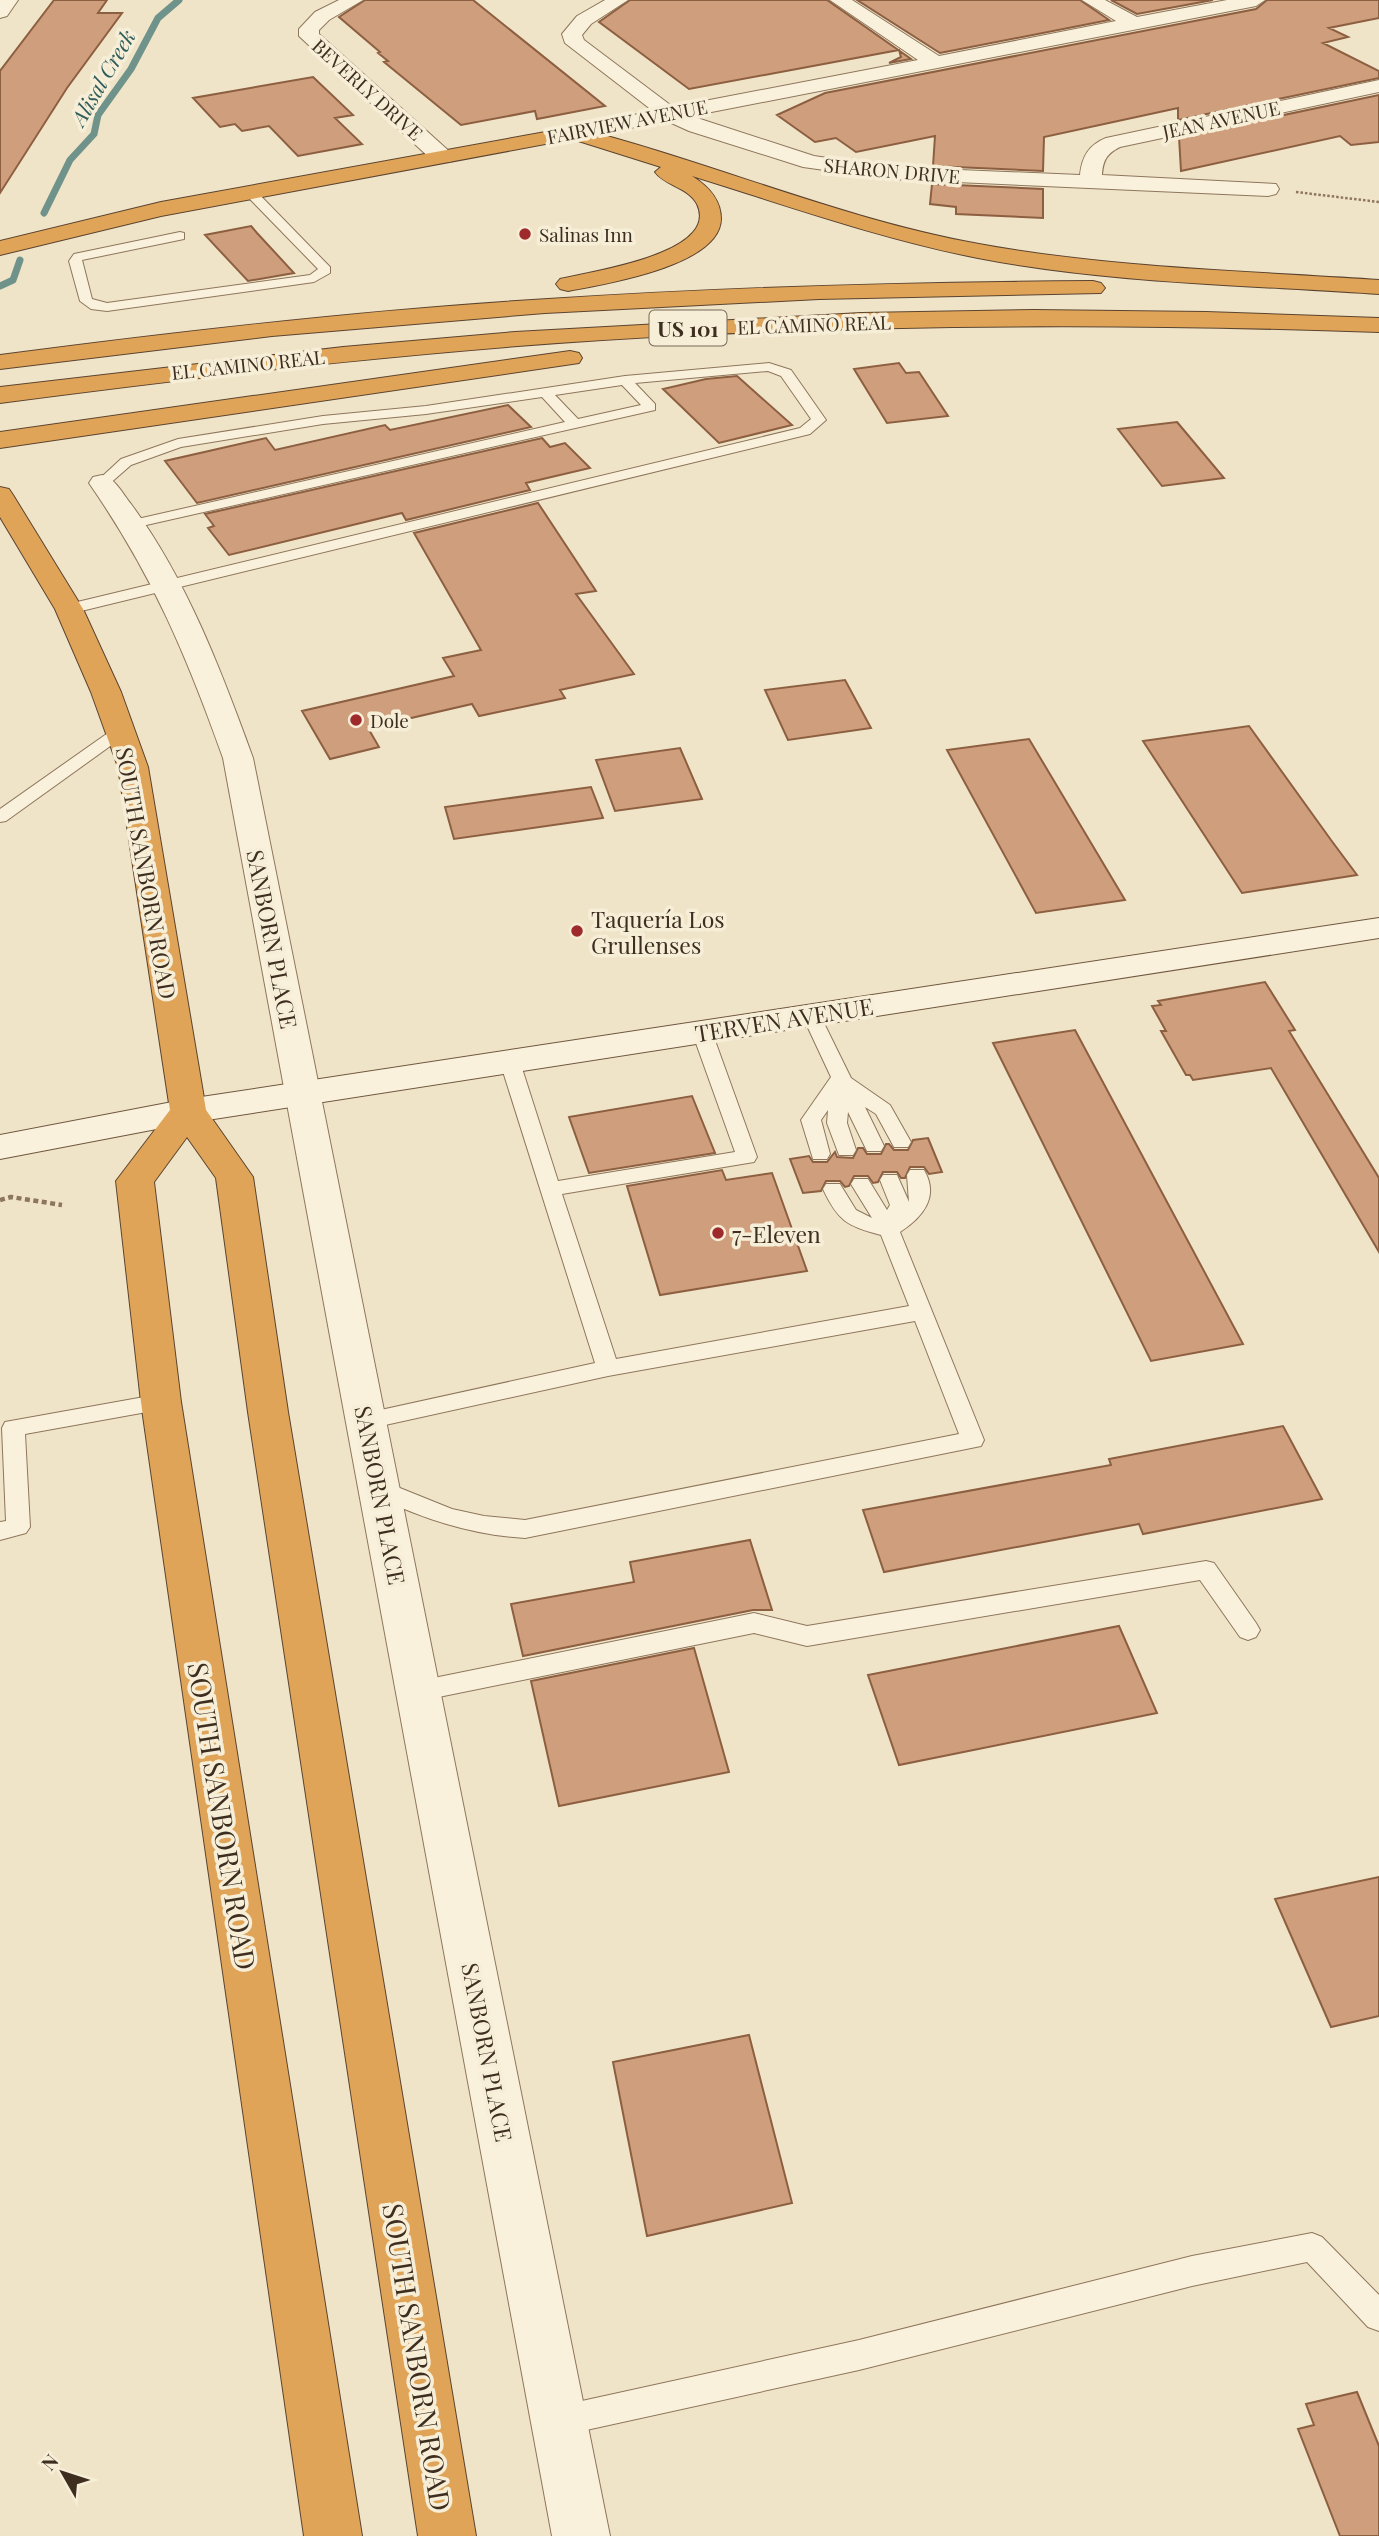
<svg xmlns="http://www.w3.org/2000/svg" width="1379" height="2536" font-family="'Playfair Display',serif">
<rect width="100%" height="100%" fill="#f0e4c8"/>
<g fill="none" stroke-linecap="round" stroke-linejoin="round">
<path stroke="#6f938a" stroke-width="7" d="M44,213L70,160L94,134L98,115L131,69L158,18L179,0
M0,286L13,280L20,260"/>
</g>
<path fill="#cf9f7d" stroke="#8d5f41" stroke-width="2" d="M54,0H107L98,13H122L67,88L0,193V71Z
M365,0H473L605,106L537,119L535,111L461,125L384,62L388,61L378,53L380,52L339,17Z
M630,0H827L911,59L889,63L901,57L899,50L689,89L599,22Z
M857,0H1080L1109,20L940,53Z
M1111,0H1213L1137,14Z
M1267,0H1379V18L1329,28L1348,37L1323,43L1379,71V78L1178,120V108L1044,137L1043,171L933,166L935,136L856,152L836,138L815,142L777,115L825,93L1256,9Z
M313,77L353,115L335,118L362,144L298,156L269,126L242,131L235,124L220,127L193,98Z
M1379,95V142L1351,145L1340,136L1181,171L1179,137Z
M932,184L1043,189V218L956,214V207L930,204Z
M251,226L257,233L294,273L248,281L205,235Z
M899,363L906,373L919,372L948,416L887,423L854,369Z
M737,376L792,425L719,443L663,389L706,379Z
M508,405L531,427L197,503L165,461L266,438L275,450L385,425L390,430Z
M1177,422L1224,478L1162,486L1118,429Z
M542,438L550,447L565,443L590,468L526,483L530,490L406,520L402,513L229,555L208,528L214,526L205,514Z
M538,503L596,591L576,594L634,674L560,690L565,698L479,716L472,704L368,728L379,747L330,759L302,711L454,676L443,658L481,650L414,533Z
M845,680L871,728L788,740L765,690Z
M1249,726L1331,840L1357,875L1242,893L1143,741Z
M1029,739L1125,900L1036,913L947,750Z
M680,748L702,799L615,811L596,760Z
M591,787L603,818L454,839L445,807Z
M1265,982L1295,1030L1289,1031L1379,1178V1252L1271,1068L1193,1080L1190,1075H1186L1161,1031H1166L1152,1006L1161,1005L1158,1001Z
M1075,1030L1243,1344L1151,1361L993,1043Z
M692,1096L715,1153L589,1173L569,1117Z
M928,1138L942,1172L929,1174L924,1167H910L905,1178H901L897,1172H883L878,1182L873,1183L868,1176H854L849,1186L845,1187L840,1181H826L821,1191L803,1193L790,1159L809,1156L813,1162H827L835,1152L837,1157L853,1158L858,1148H863L867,1154H881L886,1144H889L894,1150H908L913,1140Z
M722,1170L726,1180L772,1173L807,1271L660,1295L627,1186Z
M1283,1426L1322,1499L1143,1534L1139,1524L884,1572L863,1510L1111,1465L1109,1459Z
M750,1540L772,1610H753L523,1656L511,1604L634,1582L630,1562Z
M1119,1626L1157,1713L899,1765L868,1675Z
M694,1648L729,1772L559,1806L531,1681Z
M1379,1877V2016L1331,2027L1275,1899Z
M749,2035L792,2203L647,2236L613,2062Z
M1357,2392L1379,2446V2536H1340L1298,2429L1314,2425L1306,2404Z"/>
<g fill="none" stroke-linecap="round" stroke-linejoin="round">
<defs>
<path id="lane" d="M250,188L254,189L330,267V273L314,282L107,311L91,309L80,301L69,261L74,254L180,232L184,233V239L82,260L92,299L107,303L310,275L318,269L246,195V189Z
M769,363L791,370L826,420L810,434L69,614L61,609L69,604L800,428L811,419L781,376L768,371L635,383L655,404V410L133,528L128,527L126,524L133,520L565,422L542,397L426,414L323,424L181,447L131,465L107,486L102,487L95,483L121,459L178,439L323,416L426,406L625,376ZM622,385L641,405L578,419L555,395Z
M121,726L129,731L127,734L6,821L0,822V809L115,728Z
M811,1009L820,1015L851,1078L890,1105L911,1142L908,1147H894L876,1114L865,1107L884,1146L881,1151H867L848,1112L847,1123L856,1150L853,1155H839L827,1123L828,1110L821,1120L830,1154L827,1159H813L801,1120L831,1077L802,1015Z
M702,1026L709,1028L712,1032L757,1157L754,1162L562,1194L616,1359L909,1306L881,1235C847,1226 838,1221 823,1189L826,1184H840L856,1210L872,1218L851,1184L854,1179H868L887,1210L890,1205L880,1180L883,1175H897L909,1202L907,1175L910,1170H924C940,1197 922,1218 900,1232L984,1440L981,1446L525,1538C470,1535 422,1518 372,1495L369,1489L372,1483L380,1480L452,1509L484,1516L525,1520L959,1434L915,1321L608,1376L367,1429L359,1427L356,1421L359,1415L367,1413L595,1363L500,1062L503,1058H517L520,1062L558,1181L735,1152L692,1032L695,1028Z
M161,1394L169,1396L172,1402L169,1408L25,1434L30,1527L26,1533L0,1540V1522L6,1521L2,1428L5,1422Z
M1206,1561L1214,1563L1256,1623L1260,1630L1256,1637L1248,1640L1240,1637L1200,1580L807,1646L754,1633L419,1701L410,1698L407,1691L410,1684L419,1681L754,1613L807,1626Z
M1312,2233L1322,2237L1379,2295V2331L1368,2327L1307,2262L1192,2286L859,2370L559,2436L548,2432L544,2421L548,2410L559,2406L859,2340L1192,2256Z"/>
<path id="street" d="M0,0H18L7,16L0,18Z
M339,0H363L329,20L319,30V34L450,152L453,157L450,162H434L299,36V29L315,12Z
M605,0H628L591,24L582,35L584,40L673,107L918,60L830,0H852L939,56L1116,21L1082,0H1105L1137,17L1227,0H1265L1256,6L691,116L814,156L889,167L1080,175C1082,156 1089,145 1106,138L1379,80V92L1120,147C1106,154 1103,161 1102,175L1276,184L1279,189L1276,194L1268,196L889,179L803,167L689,131L667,121L573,139L566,137L562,133L566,129L653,111L565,43L562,34L577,16Z
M102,475C116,479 122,493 131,504C187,580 221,670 253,758L610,2536H552L223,758C186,654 152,574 89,483L93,477Z"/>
<path id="secondary" d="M1379,918V938L188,1123L0,1159V1135L188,1099Z"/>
<path id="highway" d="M573,127C709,161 840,219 979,244C1110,268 1246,271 1379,280V294C1248,285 1106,283 978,258C881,239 786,205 692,176C708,186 721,199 721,219C720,266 604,284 568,291L560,289L556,284L560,279C588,272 721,254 697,204C688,187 665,186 655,172L661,167L572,139L161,216L0,255V241L161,202Z
M1093,281L1101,283L1105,288L1101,293L819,299L545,313L272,336L0,369V355C182,331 365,310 548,299C730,287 911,282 1093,281Z
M1034,310L1206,312L1379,318V332C1149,324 921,324 691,335C460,346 230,373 0,403V387L343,347L515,332L861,313Z
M570,351L579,353L582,358L579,363L0,448V432Z
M0,487L9,489L13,495L83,609L121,692L148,767L206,1110L253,1177L288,1412L476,2536H418L248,1412L216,1178L187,1137L154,1182L181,1402L362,2536H304L141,1402L116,1181L170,1110L118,767L91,692L55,609L0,517Z"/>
</defs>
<use href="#lane" stroke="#8d765c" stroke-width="2"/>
<use href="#street" stroke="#8d765c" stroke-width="2"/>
<use href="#secondary" stroke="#6f573f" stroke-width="2"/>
<use href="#highway" stroke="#5b4430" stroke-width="2"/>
<path stroke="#8d765c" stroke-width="2.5" stroke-dasharray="2.5 2" stroke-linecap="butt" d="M1296,192L1379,202"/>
<path stroke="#8d765c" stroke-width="4.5" stroke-dasharray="5 3.5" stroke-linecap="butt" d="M0,1200L11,1197L62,1205"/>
<use href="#lane" fill="#faf1dc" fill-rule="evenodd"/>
<use href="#street" fill="#faf1dc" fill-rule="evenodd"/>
<use href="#secondary" fill="#faf1dc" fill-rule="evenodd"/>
<use href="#highway" fill="#e0a458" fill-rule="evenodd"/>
</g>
<g fill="#9e2a2b" stroke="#f7eed8" stroke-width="2.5">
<circle cx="525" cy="234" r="7"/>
<circle cx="356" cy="720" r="7"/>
<circle cx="577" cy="931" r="7"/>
<circle cx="718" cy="1233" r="7"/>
</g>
<g text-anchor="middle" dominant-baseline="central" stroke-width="7" stroke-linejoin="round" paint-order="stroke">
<g font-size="19" fill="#3d2e20" stroke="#f7eed8">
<text transform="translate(368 89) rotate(42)">BEVERLY DRIVE</text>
<text transform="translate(1221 119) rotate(-12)">JEAN AVENUE</text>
<text transform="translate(627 121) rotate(-11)">FAIRVIEW AVENUE</text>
<text transform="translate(892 170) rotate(5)">SHARON DRIVE</text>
<text transform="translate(814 324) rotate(-2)">EL CAMINO REAL</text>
<text transform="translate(248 364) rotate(-6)">EL CAMINO REAL</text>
</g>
<g font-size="19" fill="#3d2e20" stroke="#f7eed8" text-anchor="start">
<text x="539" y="234">Salinas Inn</text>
<text x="370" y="720">Dole</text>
</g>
<g font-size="21" font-style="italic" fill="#2f5d5a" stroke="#f7eed8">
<text transform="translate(102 77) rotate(-60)">Alisal Creek</text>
</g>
<rect fill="#f7eed8" stroke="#756857" stroke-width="2" x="649.5" y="310.5" width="77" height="35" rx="5"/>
<g font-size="21" font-weight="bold" fill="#3d2e20">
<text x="688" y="328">US 101</text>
</g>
<g font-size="23" fill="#3d2e20" stroke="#f7eed8">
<text transform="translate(147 873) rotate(80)">SOUTH SANBORN ROAD</text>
<text transform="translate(273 939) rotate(79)">SANBORN PLACE</text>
<text transform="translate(784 1019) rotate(-9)">TERVEN AVENUE</text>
<text transform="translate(381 1495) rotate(79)">SANBORN PLACE</text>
<text transform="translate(488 2052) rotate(79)">SANBORN PLACE</text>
</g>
<g font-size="23" fill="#3d2e20" stroke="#f7eed8" text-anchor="start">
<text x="591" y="918">Taquería Los<tspan x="591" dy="26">Grullenses</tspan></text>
<text x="732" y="1233">7-Eleven</text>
</g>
<g font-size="28" fill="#3d2e20" stroke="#f7eed8">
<text transform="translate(223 1816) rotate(81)">SOUTH SANBORN ROAD</text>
<text transform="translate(418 2357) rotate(81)">SOUTH SANBORN ROAD</text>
</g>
</g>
<g transform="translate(63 2473) rotate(309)" stroke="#f7eed8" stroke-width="5" paint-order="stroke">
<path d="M0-5L12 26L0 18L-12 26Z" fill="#3d2e20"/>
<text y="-10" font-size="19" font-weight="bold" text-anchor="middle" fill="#3d2e20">N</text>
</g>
</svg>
